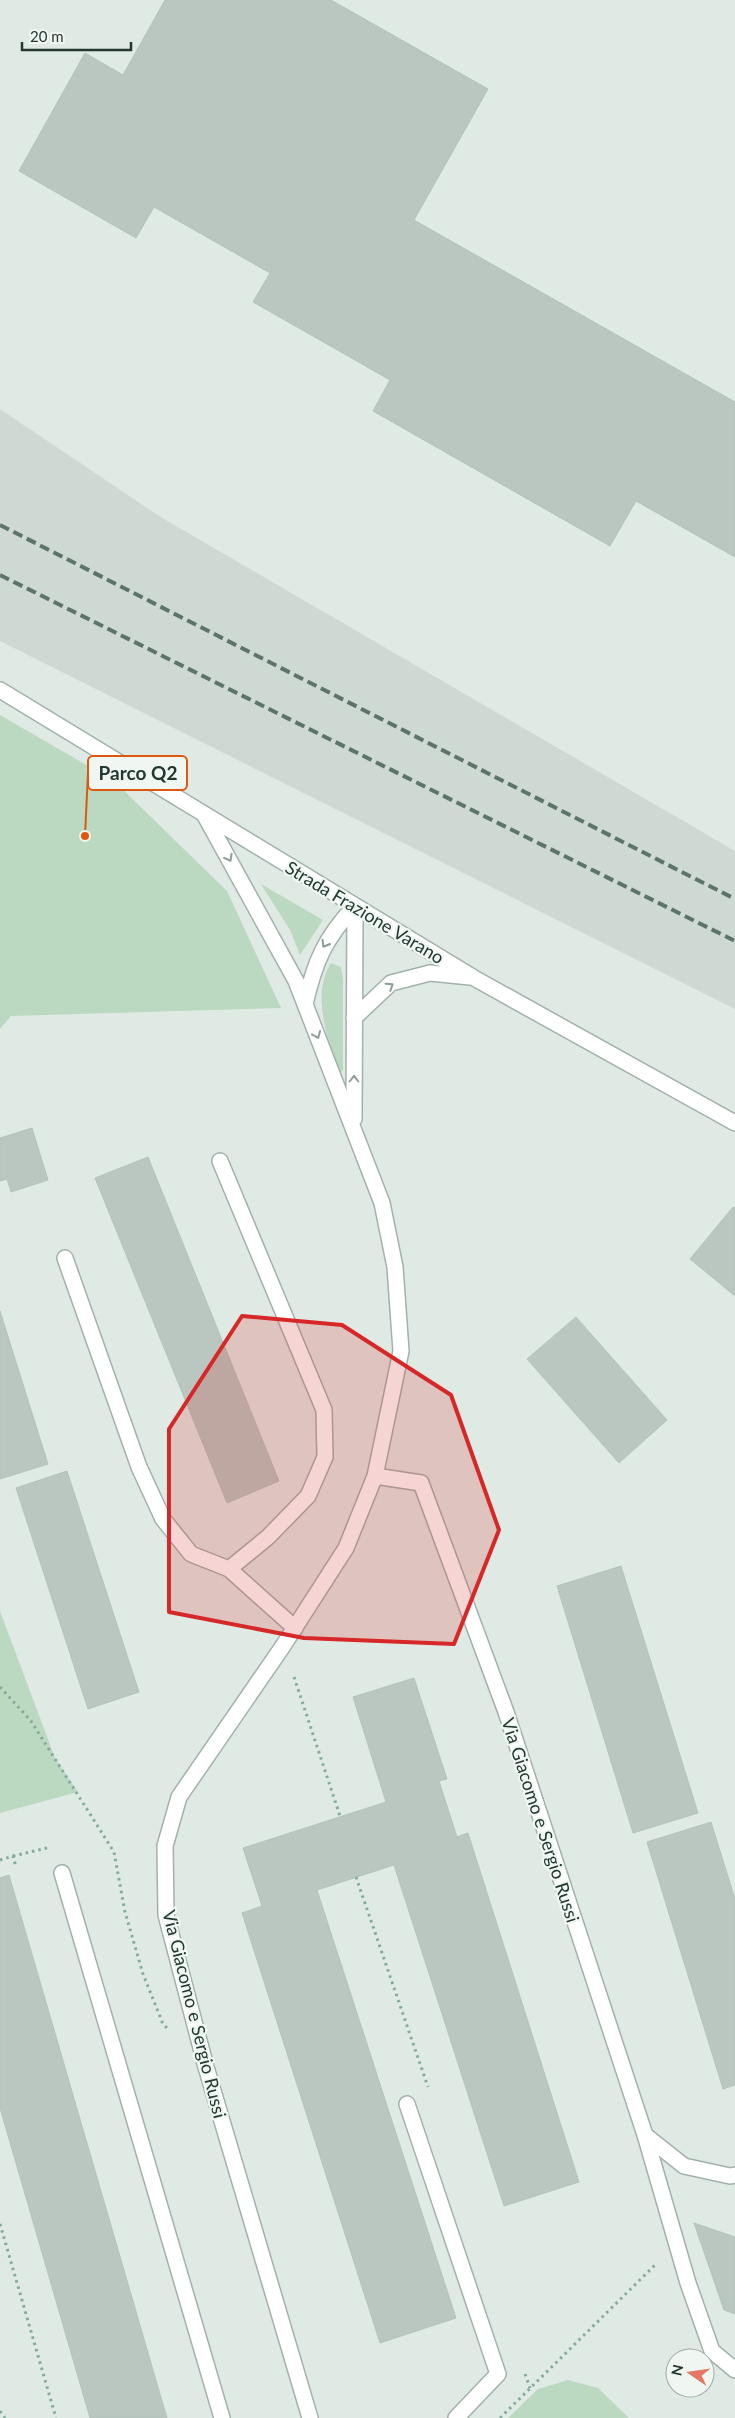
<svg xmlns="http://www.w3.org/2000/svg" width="735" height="2418" font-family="Lato,sans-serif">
<rect width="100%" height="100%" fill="#e0eae5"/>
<path fill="#cfd9d4" d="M0,409L159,516L735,851V1009L0,641Z"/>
<path fill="#bbd9c0" d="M0,715L114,781L227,891L281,1008L11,1016L0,1029Z
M261,884L323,920L300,955L290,930Z
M331,963L341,967L343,979V1070L339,1074L335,1068C328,1036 311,993 331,963Z
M0,1611L55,1758L78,1792L0,1813Z
M568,2380L598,2388L629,2418H508L538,2389Z"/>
<path fill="#b9c7c0" stroke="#b3c3bb" d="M165,0H331L488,89L414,220L735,402V557L636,501L610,546L373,411L390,380L253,302L270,273L154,207L136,238L19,171L85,53L123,75Z
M32,1128L48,1180L11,1192L7,1179L0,1181V1138Z
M148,1157L279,1481L227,1503L95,1178Z
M733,1207L735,1208V1296L690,1259Z
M0,1311L48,1464L0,1479Z
M576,1317L667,1420L619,1463L527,1359Z
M67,1471L139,1692L88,1709L16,1488Z
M621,1566L698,1813L633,1833L557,1586Z
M414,1678L447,1779L439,1781L457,1837L468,1833L579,2182L504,2206L394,1865L317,1890L456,2318L380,2343L242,1913L262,1906L243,1848L386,1802L353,1697Z
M711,1822L735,1899V2085L723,2089L647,1842Z
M9,1875L167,2418H90L0,2108V1878Z
M694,2223L735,2237V2314L724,2310Z"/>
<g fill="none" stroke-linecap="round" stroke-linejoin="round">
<defs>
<path id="lane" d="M220,1161L324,1410L325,1457L308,1496L268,1537L229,1569
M65,1258L139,1467L163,1519L191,1554L229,1569L295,1628
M62,1873L222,2418
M407,2104L498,2374L456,2418
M645,2135L688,2283L712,2351L735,2370"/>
<path id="street" d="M0,690L474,978L735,1123
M205,816L296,981L382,1203L395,1267L401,1351L375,1476L346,1548L283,1646L179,1797L165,1846L166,1915L206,2067L310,2418
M305,1004C315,961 325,938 355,906
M354,1018L391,983L430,973L470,977
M354,1119L355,906
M375,1476L421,1483L506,1712L645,2135L684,2166L730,2176L735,2175"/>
</defs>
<use href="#lane" stroke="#a3b1ab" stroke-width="18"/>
<use href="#street" stroke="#a3b1ab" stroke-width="18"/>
<path stroke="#83ab9b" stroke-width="3" stroke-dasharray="2.5 4" stroke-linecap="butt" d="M294,1677L340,1816
M0,1687L31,1721L114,1852L125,1912L143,1974L163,2024L167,2028
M13,1856L51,1847
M0,1860L13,1856L16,1867
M356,1877L428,2087
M0,2224L56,2418
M525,2374L530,2388
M0,2411L5,2418
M500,2418L656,2264"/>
<use href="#lane" stroke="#fff" stroke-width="15"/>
<use href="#street" stroke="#fff" stroke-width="15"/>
<path stroke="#5d746c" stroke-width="4" stroke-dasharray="10 5" stroke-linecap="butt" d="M0,525L735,899
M0,575L735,941"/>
</g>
<defs><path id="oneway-chevron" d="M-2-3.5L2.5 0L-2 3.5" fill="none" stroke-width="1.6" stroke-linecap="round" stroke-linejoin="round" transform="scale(1.25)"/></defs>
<g stroke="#909c98">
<use href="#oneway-chevron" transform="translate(229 858) rotate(61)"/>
<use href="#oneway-chevron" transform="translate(325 944) rotate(120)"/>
<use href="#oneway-chevron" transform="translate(390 986) rotate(-33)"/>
<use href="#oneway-chevron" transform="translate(317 1035) rotate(68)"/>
<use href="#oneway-chevron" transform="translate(354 1079) rotate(-90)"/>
</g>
<path fill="#d62828" fill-opacity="0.2" stroke="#d62828" stroke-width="4" stroke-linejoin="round" d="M242,1316L342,1325L451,1395L499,1530L454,1644L304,1638L169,1612V1429Z"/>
<g text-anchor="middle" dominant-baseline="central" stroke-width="4.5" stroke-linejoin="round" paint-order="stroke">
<g font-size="18" fill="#223831" stroke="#f0f7f3">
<text transform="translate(365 912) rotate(31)">Strada Frazione Varano</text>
<text transform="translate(541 1820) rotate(72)">Via Giacomo e Sergio Russi</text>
<text transform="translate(195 2014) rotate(76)">Via Giacomo e Sergio Russi</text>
</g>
</g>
<path fill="none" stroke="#de570e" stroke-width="2" d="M85 836L88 773"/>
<circle fill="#de570e" stroke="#f0f7f3" stroke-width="2" cx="85" cy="836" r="5"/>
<rect fill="#f0f7f3" stroke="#de570e" stroke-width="2" x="88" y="756" width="99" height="34" rx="5"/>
<g font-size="19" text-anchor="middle" font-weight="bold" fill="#223831">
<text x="138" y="780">Parco Q2</text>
</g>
<g transform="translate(690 2373) rotate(283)"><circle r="24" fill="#f0f7f3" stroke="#9eaba5"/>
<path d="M0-4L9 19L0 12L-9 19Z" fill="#e57863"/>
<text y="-8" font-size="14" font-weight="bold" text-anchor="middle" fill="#223831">N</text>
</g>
<path d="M22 42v8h109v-8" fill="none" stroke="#223831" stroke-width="2.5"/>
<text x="30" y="42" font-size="15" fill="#223831" stroke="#f0f7f3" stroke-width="4" paint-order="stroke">20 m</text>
</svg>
